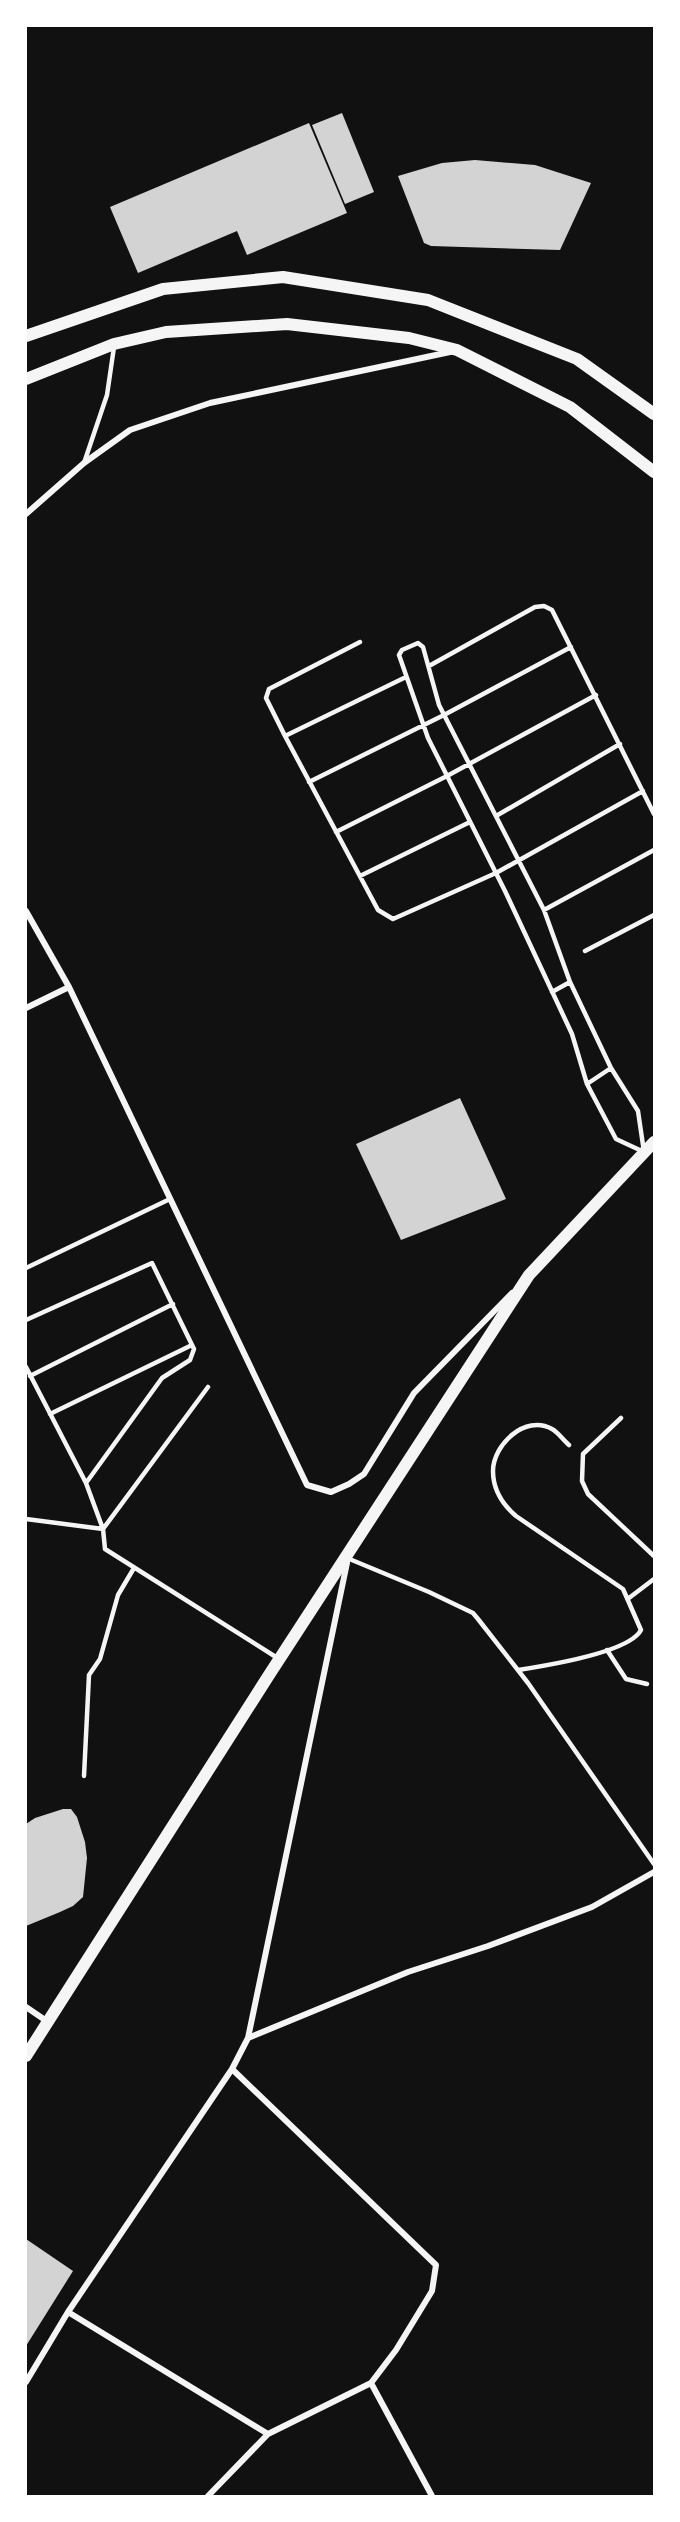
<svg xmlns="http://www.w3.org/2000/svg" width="680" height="2522" font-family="Rubik,sans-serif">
<rect width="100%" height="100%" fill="#111"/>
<path fill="#d3d3d3" d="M342,113L374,192L345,204L312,125Z
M309,123L347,213L247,255L237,231L138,273L110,207Z
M475,160L535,165L591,183L560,250L431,246L424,243L398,176L442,163Z
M460,1098L506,1199L401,1240L356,1144Z
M63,1809H71L77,1817L85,1842L87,1858L83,1897L73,1906L60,1912L26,1926V1824L35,1818Z
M26,2239L73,2271L26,2346Z"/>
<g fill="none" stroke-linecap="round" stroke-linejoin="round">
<path stroke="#f5f5f5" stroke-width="4.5" d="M84,463L107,395L114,347
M360,642L269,689L266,698L285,736L406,677
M418,643L423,647L439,705L544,910L570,982L611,1068L638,1111L644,1152L616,1139L587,1084L572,1034L505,891L428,738L399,655L402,650Z
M429,666L535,607L544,606L552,610L654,814
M285,736L378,910L393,919L496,873L643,791
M309,782L444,715L571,647
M496,816L620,744
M336,832L447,776L596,695
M360,876L470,822
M544,910L654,850
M585,951L654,915
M552,992L570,982
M587,1084L611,1068
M26,1268L170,1199
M26,1320L152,1263L194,1349L190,1360L162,1378L86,1483
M26,1367L86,1483L103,1529L105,1549L279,1659
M30,1376L173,1304
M50,1414L192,1345
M621,1418L583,1454L582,1481L588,1494L654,1556
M26,1519L103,1529L208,1387
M347,1558L429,1592L473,1613L478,1619L528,1683L654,1864
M629,1598L654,1579
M607,1650L626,1679L647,1684
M518,1670C544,1666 629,1653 641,1630L623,1589L516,1516C502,1504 493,1490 493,1471C493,1445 525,1414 552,1429C558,1432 563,1440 569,1445
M84,1776L89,1675L100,1659L118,1595L134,1568"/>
<path stroke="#f5f5f5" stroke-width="6" d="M26,514L84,463L130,430L210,403L450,352
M26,911L69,987L307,1485L331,1492L349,1484L364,1474L414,1393L512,1293
M26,1008L69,987
M26,2007L48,2022
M248,2038L408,1972L488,1946L592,1907L654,1872
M232,2069L436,2265L432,2291L396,2350L371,2383L432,2496
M68,2312L268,2434
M26,2382L68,2312L232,2069L248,2038L347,1563
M208,2496L268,2434L371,2383"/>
<path stroke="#f5f5f5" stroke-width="12" d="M26,336L163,289L283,277L428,300L577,359L654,414
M26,379L114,344L166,332L287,324L409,338L457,350L570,407L654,472
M26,2056L269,1675L529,1275L654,1142"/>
</g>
<rect width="680" height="2522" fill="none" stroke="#ffffff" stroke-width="54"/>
</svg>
